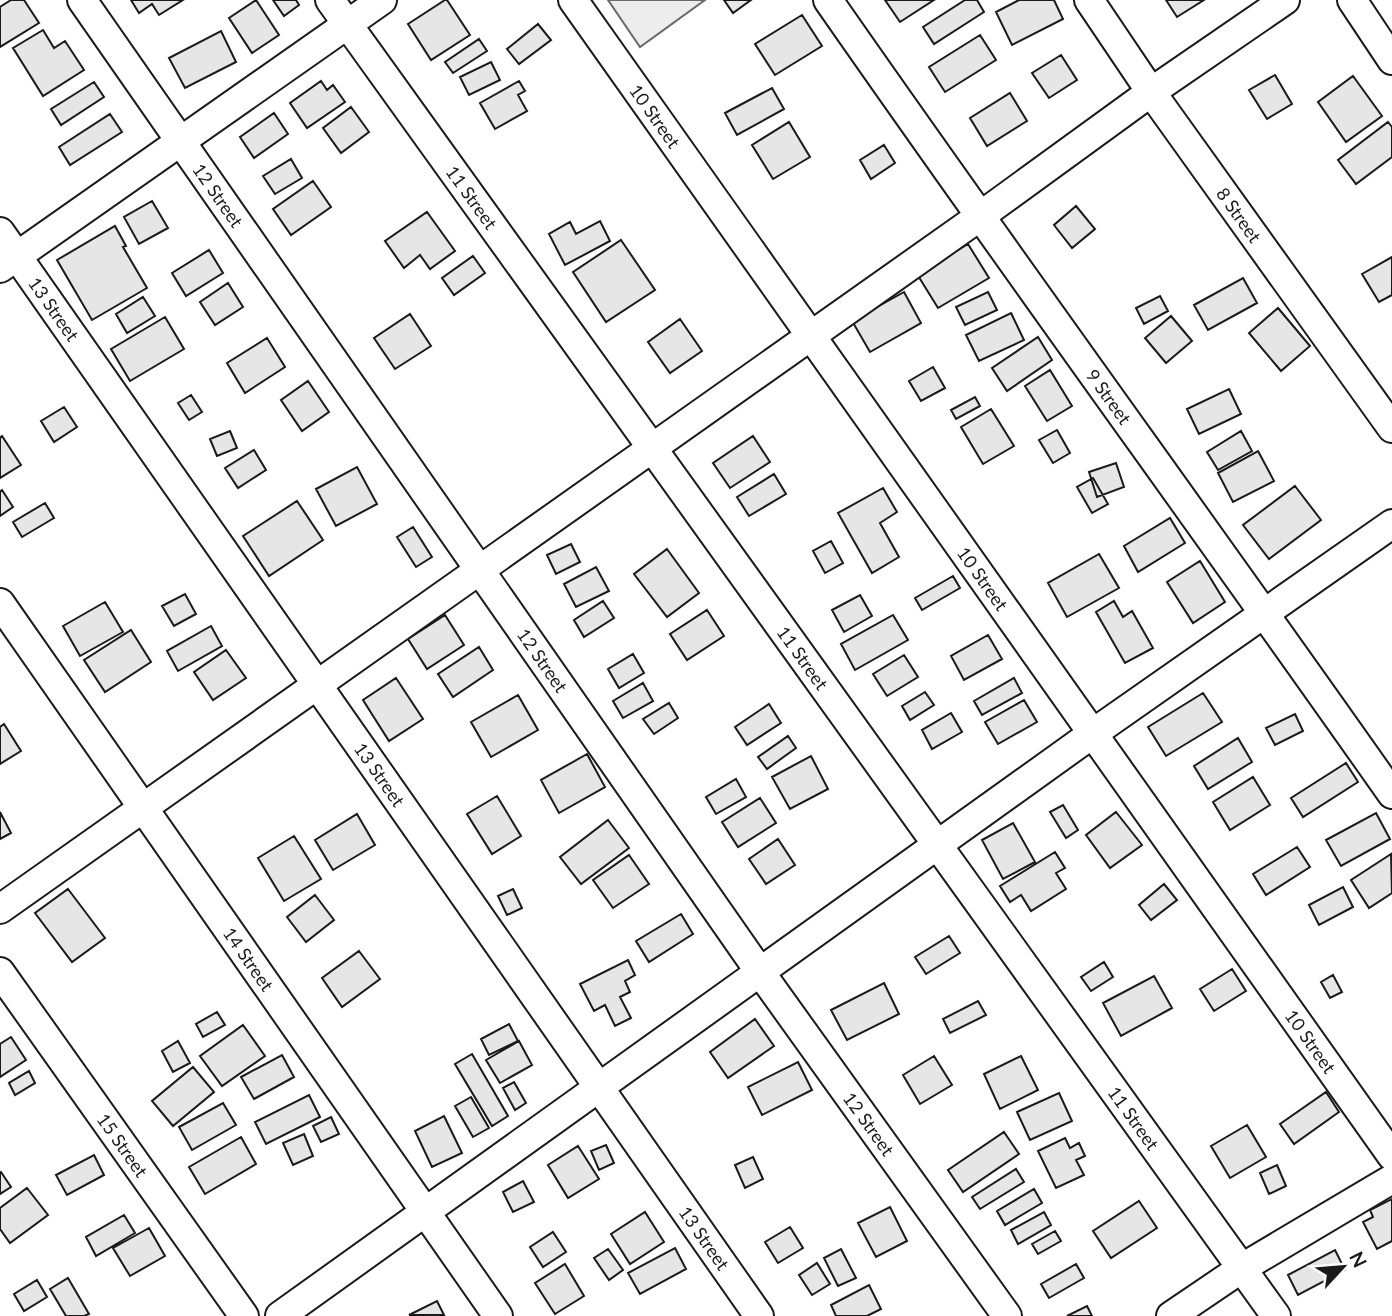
<svg xmlns="http://www.w3.org/2000/svg" width="1392" height="1316" font-family="Lato,sans-serif">
<rect width="100%" height="100%" fill="#fff"/>
<path fill="#ededed" stroke="#6a6a6a" stroke-width="2" d="M608,0H705L640,47Z"/>
<path fill="#e6e6e6" stroke="#1a1a1a" stroke-width="2" d="M11,0H24L39,23L0,47V7Z
M131,0H183L159,15L152,4L139,13Z
M256,0L279,35L252,53L229,18Z
M273,0H296L299,5L284,16Z
M445,0H447L470,35L431,60L408,24Z
M724,0H751L733,13Z
M885,0H934L900,22Z
M965,0H977L984,12L934,44L923,27Z
M1019,0H1054L1063,19L1012,45L996,12Z
M1166,0H1204L1177,17Z
M802,15L822,46L775,75L755,44Z
M538,24L551,40L519,64L507,49Z
M43,30L54,48L65,41L84,70L43,96L13,48Z
M221,31L236,62L185,88L169,58Z
M980,35L996,60L945,92L929,67Z
M479,39L487,51L453,73L445,62Z
M1061,55L1077,80L1049,98L1032,73Z
M491,62L500,80L469,95L460,77Z
M1275,75L1292,104L1267,119L1249,90Z
M1353,76L1382,116L1346,142L1318,102Z
M321,81L327,90L333,85L345,102L307,128L290,103Z
M519,81L525,91L518,95L527,111L495,129L480,103Z
M94,82L104,97L61,125L51,109Z
M772,88L784,109L737,135L725,113Z
M1010,93L1027,121L987,146L970,118Z
M351,107L369,132L341,153L323,128Z
M274,113L288,134L254,158L240,137Z
M110,114L122,132L70,165L59,147Z
M789,122L810,157L773,179L752,145Z
M1388,122L1392,127V157L1356,184L1338,160Z
M884,145L895,163L871,179L860,160Z
M291,159L302,178L275,194L263,176Z
M313,181L331,207L291,235L273,209Z
M152,201L168,228L139,244L124,217Z
M1076,206L1095,229L1072,248L1054,225Z
M427,212L455,251L430,269L420,255L404,268L385,241Z
M600,221L610,241L565,265L549,234L570,222L576,234Z
M115,226L126,246L123,247L147,288L92,320L57,260Z
M621,240L655,290L606,322L573,272Z
M968,244L989,278L938,308L917,274Z
M209,250L223,273L186,296L172,273Z
M473,256L485,273L454,295L442,278Z
M1392,257V295L1379,302L1362,274Z
M1243,278L1257,303L1208,330L1194,305Z
M228,283L243,307L215,325L200,302Z
M904,292L921,323L870,352L852,321Z
M988,292L997,310L965,325L956,307Z
M1160,296L1168,311L1144,324L1136,308Z
M143,297L155,316L127,333L116,314Z
M1278,308L1310,346L1281,371L1249,333Z
M1011,313L1024,340L979,361L966,335Z
M410,314L431,346L395,369L374,338Z
M1171,316L1192,341L1166,363L1145,338Z
M165,317L184,349L130,381L111,349Z
M680,319L702,351L670,373L648,342Z
M1038,337L1052,360L1007,391L992,368Z
M267,338L285,367L245,393L227,363Z
M933,367L945,388L921,401L909,381Z
M1050,370L1072,406L1047,421L1025,386Z
M308,381L329,412L302,431L281,400Z
M1229,389L1241,414L1199,434L1187,409Z
M191,395L202,412L189,420L178,403Z
M975,397L980,406L956,419L951,410Z
M64,407L77,427L54,442L41,421Z
M991,409L1014,446L983,464L961,427Z
M1057,430L1070,453L1053,463L1039,440Z
M230,431L237,448L217,456L210,439Z
M1241,431L1252,451L1218,470L1207,452Z
M2,436L21,465L0,478V438Z
M753,436L770,462L730,488L713,463Z
M254,450L266,470L238,488L225,468Z
M1258,451L1274,481L1233,502L1218,473Z
M1116,463L1124,487L1097,497L1089,472Z
M357,467L377,504L336,526L316,489Z
M774,474L786,494L749,516L737,497Z
M1093,478L1108,504L1092,513L1077,487Z
M1295,486L1321,520L1269,559L1243,525Z
M883,488L897,512L880,523L899,557L872,573L838,513Z
M2,490L13,507L0,516V492Z
M297,501L323,540L269,576L243,536Z
M45,503L54,518L22,537L13,522Z
M1170,518L1185,543L1138,572L1124,546Z
M413,527L432,557L416,567L397,537Z
M831,541L843,563L825,573L813,551Z
M571,544L580,562L556,574L547,555Z
M667,549L699,593L667,617L634,574Z
M1099,554L1119,588L1067,617L1048,583Z
M1200,561L1225,602L1193,623L1167,582Z
M596,567L609,591L576,607L564,584Z
M953,576L960,588L922,610L915,598Z
M185,594L196,614L174,626L162,606Z
M860,595L872,616L844,632L832,610Z
M603,601L614,618L584,637L574,620Z
M1114,601L1123,617L1132,611L1153,648L1125,663L1096,612Z
M105,602L123,632L80,656L63,626Z
M707,610L724,636L687,660L670,634Z
M445,615L464,645L427,669L408,639Z
M893,615L908,640L855,670L841,644Z
M211,626L222,646L178,671L167,651Z
M131,630L151,662L105,692L84,660Z
M988,635L1002,659L964,680L951,656Z
M479,647L493,670L453,697L438,674Z
M226,650L246,678L213,700L194,672Z
M633,654L644,673L619,688L608,669Z
M904,655L918,677L887,696L873,674Z
M396,678L423,719L389,741L363,700Z
M1014,678L1022,693L982,715L974,701Z
M643,683L653,701L623,718L613,701Z
M925,692L934,705L910,720L902,706Z
M1203,693L1222,722L1166,756L1148,727Z
M518,695L538,730L491,757L471,722Z
M1024,700L1037,722L998,744L985,722Z
M669,703L678,718L654,734L643,719Z
M769,704L781,723L747,745L735,727Z
M951,713L962,732L932,749L922,730Z
M1295,714L1303,731L1275,745L1266,728Z
M4,724L21,751L0,764V727Z
M788,736L796,748L767,769L758,757Z
M1238,738L1252,762L1208,789L1194,766Z
M587,754L605,787L559,813L541,780Z
M811,756L828,789L790,809L772,777Z
M1346,763L1358,782L1303,817L1291,798Z
M1253,777L1270,805L1230,830L1213,802Z
M736,779L746,797L716,814L706,797Z
M497,796L521,836L492,854L467,814Z
M760,798L776,823L738,847L722,822Z
M1063,805L1078,830L1066,838L1050,812Z
M0,812L11,833L0,839Z
M1116,812L1142,845L1110,868L1086,835Z
M1376,813L1390,839L1341,866L1326,840Z
M357,814L375,845L333,870L315,840Z
M608,820L629,848L581,884L560,857Z
M1013,823L1035,862L1003,879L982,840Z
M294,836L321,879L284,901L258,858Z
M778,839L795,865L766,884L749,859Z
M1297,847L1310,867L1266,895L1253,874Z
M1055,852L1065,868L1056,873L1066,889L1031,911L1021,895L1010,902L1000,886Z
M1391,854L1392,893L1369,908L1351,880Z
M629,855L649,884L613,908L593,880Z
M1164,884L1177,900L1151,920L1139,905Z
M1343,887L1353,907L1319,925L1309,905Z
M68,889L105,938L72,962L35,913Z
M513,889L522,908L507,915L498,896Z
M315,895L334,920L306,942L287,917Z
M681,914L693,934L649,962L636,941Z
M949,936L960,953L926,974L915,957Z
M359,951L380,979L342,1007L322,978Z
M628,960L635,975L625,981L630,992L620,997L631,1018L615,1026L605,1005L594,1011L580,984Z
M1104,962L1113,977L1091,991L1081,977Z
M1232,969L1246,991L1214,1011L1200,989Z
M1333,975L1342,992L1330,998L1321,982Z
M1154,976L1172,1008L1121,1036L1103,1003Z
M884,983L899,1014L847,1040L831,1010Z
M978,1001L986,1015L950,1033L943,1019Z
M217,1012L225,1025L203,1037L196,1024Z
M755,1019L774,1046L728,1078L710,1052Z
M509,1024L518,1041L489,1055L481,1039Z
M243,1025L265,1056L222,1086L200,1056Z
M11,1037L26,1060L0,1077V1044Z
M178,1041L190,1063L173,1072L162,1051Z
M519,1041L532,1065L500,1083L486,1060Z
M472,1054L508,1116L492,1126L455,1064Z
M282,1055L294,1077L254,1099L241,1077Z
M934,1056L952,1085L920,1104L903,1075Z
M1021,1056L1038,1090L1000,1109L984,1074Z
M798,1062L812,1090L762,1115L748,1087Z
M193,1067L214,1092L173,1126L152,1101Z
M29,1071L35,1083L15,1095L9,1083Z
M514,1082L526,1103L515,1110L503,1088Z
M1326,1092L1339,1112L1294,1144L1280,1124Z
M1059,1093L1072,1121L1030,1140L1017,1112Z
M309,1095L320,1117L266,1144L255,1122Z
M471,1097L489,1128L473,1137L455,1106Z
M223,1103L236,1125L192,1150L179,1127Z
M444,1116L462,1153L432,1167L415,1131Z
M331,1117L339,1134L321,1142L313,1126Z
M1247,1125L1266,1157L1230,1178L1211,1146Z
M1004,1132L1019,1154L963,1192L948,1170Z
M304,1134L313,1156L293,1165L283,1143Z
M241,1137L256,1164L205,1194L189,1167Z
M1065,1138L1070,1148L1079,1143L1085,1156L1076,1160L1084,1175L1056,1188L1038,1151Z
M606,1145L614,1163L599,1170L591,1151Z
M578,1146L599,1179L568,1198L548,1165Z
M94,1155L104,1175L67,1195L56,1175Z
M753,1157L763,1179L745,1188L735,1165Z
M1277,1165L1286,1186L1269,1194L1260,1173Z
M1016,1169L1024,1182L980,1209L972,1197Z
M1,1172L11,1187L0,1194V1173Z
M523,1181L534,1202L513,1212L503,1192Z
M27,1188L48,1215L10,1243L0,1229V1208Z
M1034,1189L1042,1203L1005,1225L997,1211Z
M1392,1199V1241L1377,1249L1363,1222L1373,1217L1370,1210Z
M1139,1201L1157,1228L1111,1258L1093,1231Z
M890,1207L907,1241L876,1257L858,1223Z
M645,1212L664,1242L630,1264L611,1234Z
M1044,1212L1051,1225L1018,1244L1011,1230Z
M124,1215L135,1233L96,1256L86,1237Z
M790,1227L803,1248L778,1263L765,1242Z
M149,1228L165,1256L130,1276L113,1248Z
M1055,1231L1061,1241L1038,1254L1032,1244Z
M553,1232L566,1252L543,1267L530,1247Z
M675,1248L686,1269L640,1294L628,1273Z
M608,1249L623,1270L609,1280L594,1258Z
M841,1249L856,1278L838,1286L824,1258Z
M1335,1250L1345,1270L1298,1295L1288,1275Z
M817,1263L830,1284L812,1295L799,1275Z
M565,1264L584,1296L555,1314L535,1283Z
M1076,1264L1084,1278L1049,1298L1041,1284Z
M68,1278L89,1314L84,1316H66L50,1289Z
M37,1280L47,1297L24,1311L14,1294Z
M869,1285L881,1309L867,1316H836L831,1305Z
M437,1301L444,1315H409Z
M1087,1306L1092,1316H1067Z"/>
<g fill="none" stroke-linecap="round" stroke-linejoin="round">
<defs>
<g id="minor">
<path id="s1" d="M82,0L760,972L1007,1316"/>
<path id="s2" d="M330,0L1276,1316"/>
<path id="s3" d="M573,0L1392,1156"/>
<path id="s4" d="M828,0C1013,266 1205,528 1392,794"/>
<path id="s5" d="M1089,0L1151,92L1392,428"/>
<path d="M1352,0L1392,60"/>
<path id="s6" d="M0,232L759,1316"/>
<path d="M0,268L382,0"/>
<path id="s7" d="M0,603L498,1316"/>
<path d="M0,909L979,217L1151,92L1285,0"/>
<path id="s8" d="M0,972L244,1316"/>
<path d="M280,1316L1092,734L1392,524"/>
<path d="M1171,1316L1242,1268L1392,1179"/>
</g>
</defs>
<use href="#minor" stroke="#1a1a1a" stroke-width="32"/>
<use href="#minor" stroke="#fff" stroke-width="28"/>
</g>
<g text-anchor="middle" dominant-baseline="central" stroke-width="5" stroke-linejoin="round" paint-order="stroke">
<g font-size="18" fill="#1a1a1a" stroke="#fff">
<text stroke="none"><textPath href="#s3" startOffset="142">10 Street</textPath></text>
<text stroke="none"><textPath href="#s1" startOffset="238">12 Street</textPath></text>
<text stroke="none"><textPath href="#s2" startOffset="243">11 Street</textPath></text>
<text stroke="none"><textPath href="#s5" startOffset="262">8 Street</textPath></text>
<text stroke="none"><textPath href="#s6" startOffset="94">13 Street</textPath></text>
<text stroke="none"><textPath href="#s4" startOffset="486">9 Street</textPath></text>
<text stroke="none"><textPath href="#s3" startOffset="709">10 Street</textPath></text>
<text stroke="none"><textPath href="#s2" startOffset="810">11 Street</textPath></text>
<text stroke="none"><textPath href="#s1" startOffset="805">12 Street</textPath></text>
<text stroke="none"><textPath href="#s6" startOffset="662">13 Street</textPath></text>
<text stroke="none"><textPath href="#s7" startOffset="434">14 Street</textPath></text>
<text stroke="none"><textPath href="#s3" startOffset="1276">10 Street</textPath></text>
<text stroke="none"><textPath href="#s2" startOffset="1377">11 Street</textPath></text>
<text stroke="none"><textPath href="#s1" startOffset="1372">12 Street</textPath></text>
<text stroke="none"><textPath href="#s8" startOffset="212">15 Street</textPath></text>
<text stroke="none"><textPath href="#s6" startOffset="1228">13 Street</textPath></text>
</g>
</g>
<g transform="translate(1343 1267) rotate(64)" stroke="#ffffff" stroke-width="5" paint-order="stroke">
<path d="M0-5L12 26L0 18L-12 26Z" fill="#1a1a1a"/>
<text y="-10" font-size="19" font-weight="bold" text-anchor="middle" fill="#1a1a1a">N</text>
</g>
</svg>
